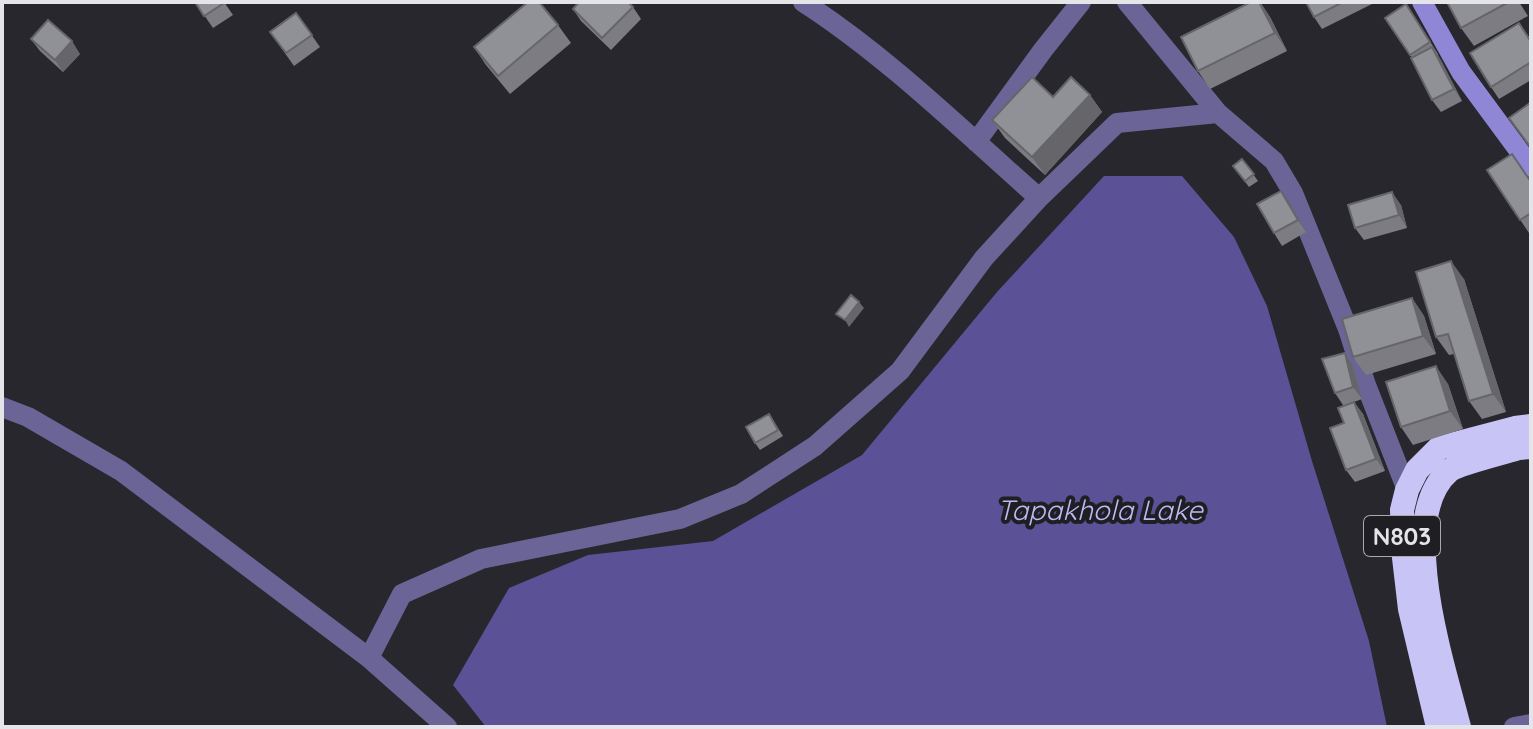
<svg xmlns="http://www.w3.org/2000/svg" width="1533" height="729" font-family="Quicksand,sans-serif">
<rect width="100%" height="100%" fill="#28272d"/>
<path fill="#5a5196" d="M1104,176H1182L1234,237L1267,306L1312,461L1369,641L1387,727H486L453,685L509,588L588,555L713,541L862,455L997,292Z"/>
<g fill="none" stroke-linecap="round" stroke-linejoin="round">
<path stroke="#6a6596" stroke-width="20" d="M803,2C887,56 964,132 1039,198
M1127,2L1218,113
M976,142L1043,50L1081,2
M2,407L28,417L121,471L369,658
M447,727L369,658L402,594L481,559L680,519L741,494L815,446L900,371L984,258L1039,198L1117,123L1218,113L1274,161L1293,193L1348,329L1366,385L1407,490
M1514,727L1531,724"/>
<path stroke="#8f87d5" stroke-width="20" d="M1422,2L1461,72L1531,167"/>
<path stroke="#c8c5f6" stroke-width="24" d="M1438,727L1410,609L1403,549L1402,510L1407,490L1417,470L1439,448L1515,428L1531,426
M1459,727C1444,667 1394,518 1449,471C1457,464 1506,452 1519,448L1531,447"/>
</g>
<path fill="#7c7c82" d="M195,2H224L233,15L213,28Z
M1260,2L1270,17L1287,51L1210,89L1198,71Z
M1306,2H1376L1322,29L1314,17Z
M1447,2H1519L1528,16L1474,46L1461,28Z
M1406,4L1438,54V55L1462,101L1441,112L1432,100L1412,58L1385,18Z
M633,7L641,19L611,50L581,21L573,9Z
M296,13L320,47L294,66L270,32Z
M1519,23L1531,40V80L1499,99L1491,87Z
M558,25L571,43L510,94L486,65L474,47Z
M31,39L80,54L63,72L40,51Z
M1090,95L1102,112L1045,175L1005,138L992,120L1053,97Z
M1242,159L1258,181L1249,187L1233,166Z
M1487,170L1531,182V231L1529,233Z
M1281,191L1306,232L1282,246L1274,233Z
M1401,205L1407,228L1364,240L1355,228Z
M1464,279L1506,412L1482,419L1469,401L1454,354L1449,355L1436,337Z
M1412,298L1424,316L1436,354L1366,375L1353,357Z
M1353,366L1362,399L1354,402L1363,414L1385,471L1355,482L1346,470L1343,405L1335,393Z
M1448,384L1463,429L1413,445L1401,427Z
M773,420L783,436L760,450L755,443Z"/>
<path fill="#65656a" d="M1260,2L1270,17L1287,51L1275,33Z
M72,41L80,54L63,72L55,60Z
M1432,47L1441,60L1462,101L1454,89Z
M1090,95L1102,112L1045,175L1032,157Z
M1281,191L1290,203L1306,232L1298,220Z
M1392,192L1401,205L1407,228L1399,215Z
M1451,261L1464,279L1506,412L1493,394Z
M1412,298L1424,316L1436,354L1423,336Z
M859,302L864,308L849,327L845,320Z
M1345,353L1353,366L1362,399L1353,387Z
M1436,366L1448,384L1463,429L1450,411Z
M1354,402L1363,414L1385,471L1376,459Z"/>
<path fill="#909097" stroke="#65656a" stroke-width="2" d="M195,2H224V3L204,16Z
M528,2H539L558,25L498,76L474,47Z
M579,2H628L633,7L602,38L573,9Z
M1251,2H1259L1275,33L1198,71L1181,37Z
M1306,2H1343L1314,17Z
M1447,2H1509L1461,28Z
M1406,4L1430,42L1410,55L1385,18Z
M296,13L312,35L286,53L270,32Z
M48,20L72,41L55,60L31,39Z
M1519,23L1531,42V62L1491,87L1470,53Z
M1432,47L1454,89L1432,100L1411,58Z
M1032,77L1053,97L1071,77L1090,95L1032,157L992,120Z
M1530,103L1531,105V148L1509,118Z
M1512,154L1531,182V213L1520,220L1487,170Z
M1242,159L1254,174L1245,181L1233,166Z
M1281,191L1298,220L1274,233L1257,204Z
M1392,192L1399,215L1355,228L1348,205Z
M1451,261L1493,394L1469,401L1448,334L1436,337L1416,272Z
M851,295L859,302L845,320L836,314Z
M1412,298L1423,336L1353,357L1342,319Z
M1345,353L1353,387L1335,393L1322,359Z
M1436,366L1450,411L1401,427L1386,382Z
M1354,402L1376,459L1346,470L1330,428L1344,423L1338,408Z
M769,414L778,430L755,443L746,427Z"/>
<g text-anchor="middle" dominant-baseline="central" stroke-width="8" stroke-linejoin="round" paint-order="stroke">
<rect fill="#1e1e23" stroke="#a9a9ae" stroke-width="2" x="1364" y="516" width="76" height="40" rx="6"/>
<g font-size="24" font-weight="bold" fill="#e5e5e9">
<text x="1402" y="536">N803</text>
</g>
<g font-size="28" font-style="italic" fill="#bcb8f3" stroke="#1e1e23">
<text x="1100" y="509">Tapakhola Lake</text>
</g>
</g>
<rect width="1533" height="729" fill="none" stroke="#e5e5e9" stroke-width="8"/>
</svg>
